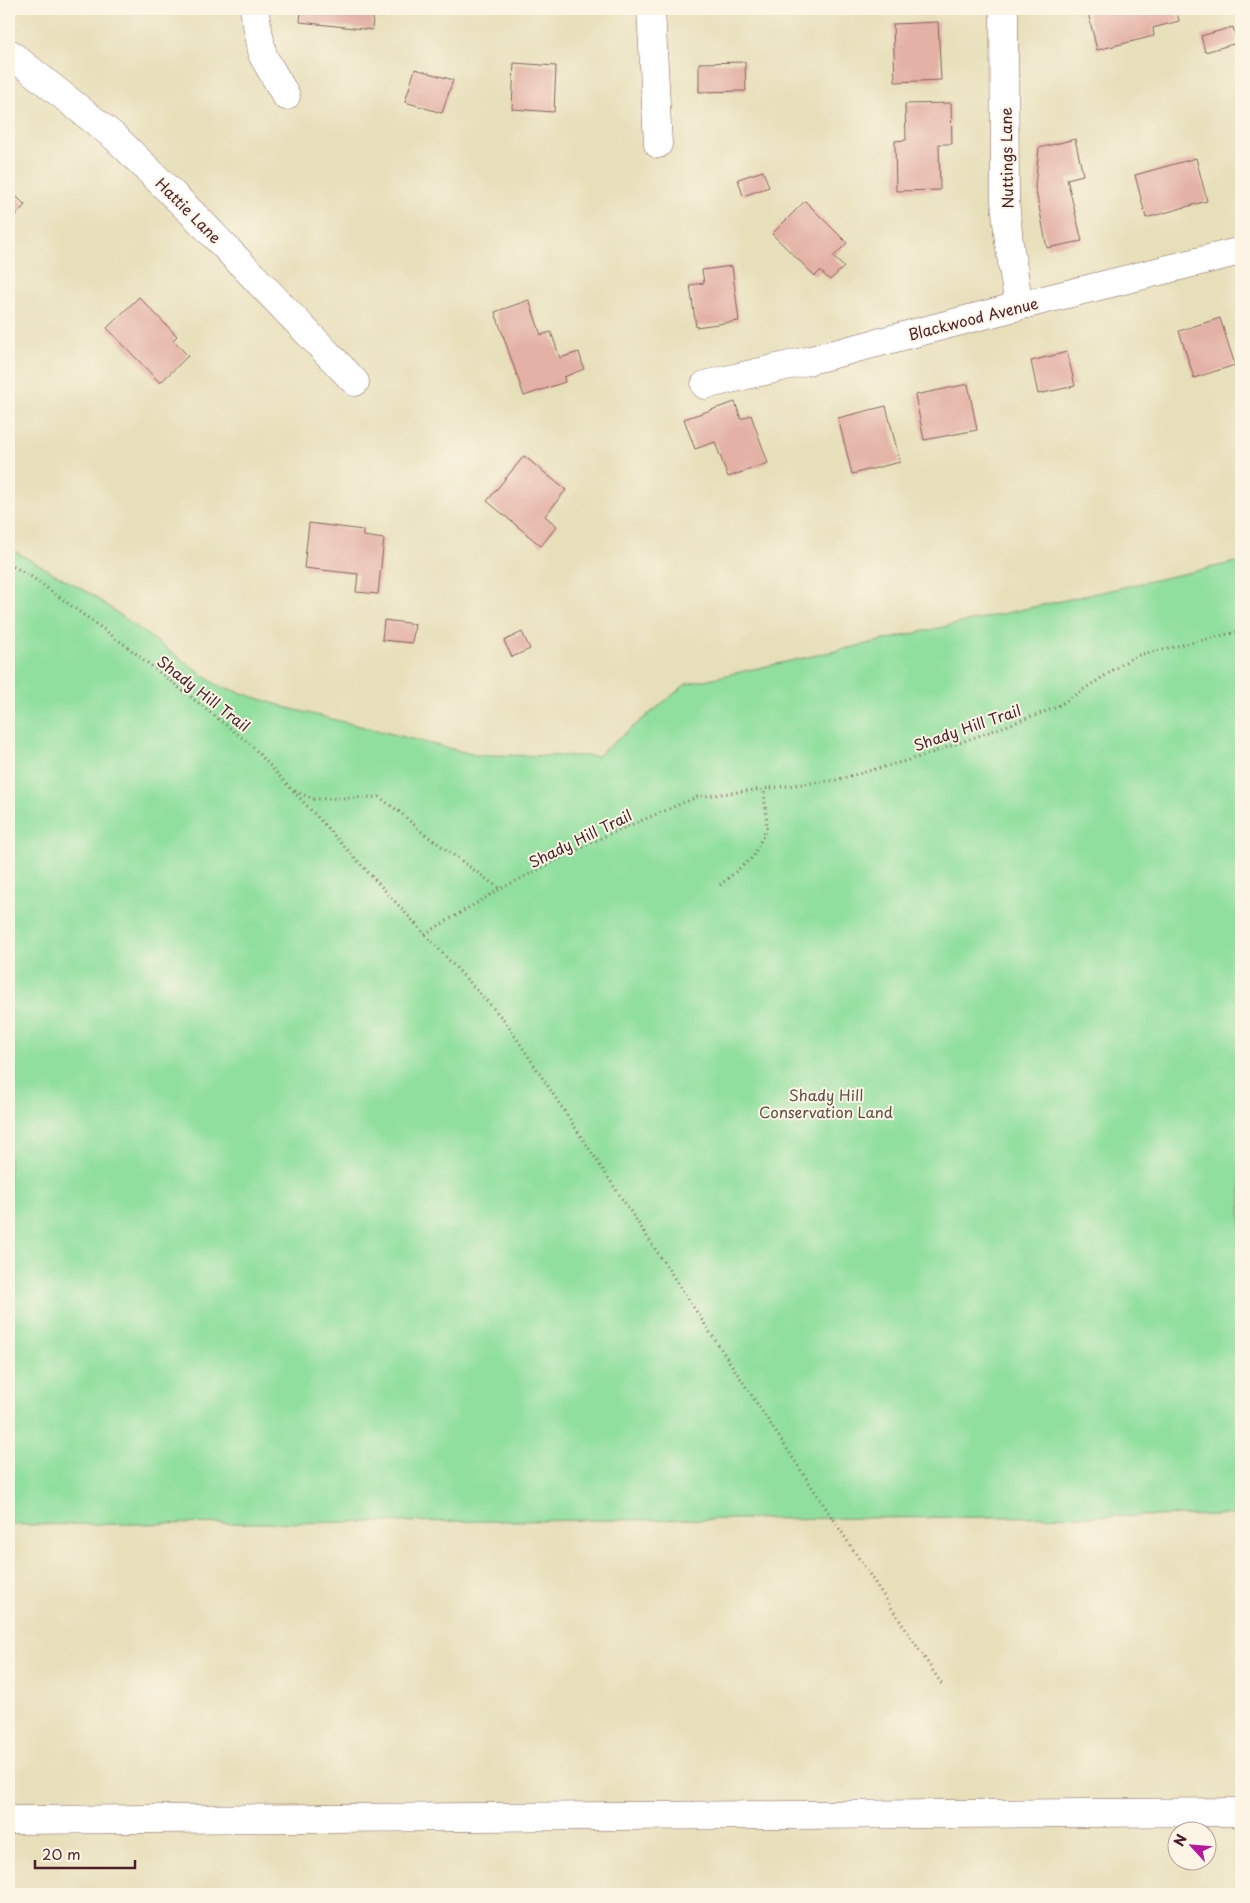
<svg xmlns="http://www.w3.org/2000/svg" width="1250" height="1903" font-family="'Playpen Sans',sans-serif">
<rect width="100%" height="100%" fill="#fcf5e5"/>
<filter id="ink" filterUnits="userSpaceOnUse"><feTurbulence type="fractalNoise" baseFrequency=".02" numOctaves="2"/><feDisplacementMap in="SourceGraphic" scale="10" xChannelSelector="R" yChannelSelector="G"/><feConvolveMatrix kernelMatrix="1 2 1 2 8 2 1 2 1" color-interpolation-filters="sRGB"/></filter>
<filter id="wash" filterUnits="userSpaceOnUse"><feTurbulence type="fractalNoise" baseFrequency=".0096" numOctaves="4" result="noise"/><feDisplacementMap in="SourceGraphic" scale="20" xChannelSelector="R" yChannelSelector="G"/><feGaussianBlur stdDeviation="1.12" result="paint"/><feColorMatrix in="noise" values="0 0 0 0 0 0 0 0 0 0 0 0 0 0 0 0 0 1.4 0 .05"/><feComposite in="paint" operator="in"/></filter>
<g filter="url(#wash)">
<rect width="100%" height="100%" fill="#e7dfba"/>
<path fill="#90df9e" stroke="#6d7f64" d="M9,548L91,594L217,685L288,708L476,755L597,756L686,684L1241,561V1515L9,1525Z"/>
<g id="blocks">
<path fill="#e3b1a5" d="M294,9H385L384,17L373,16L372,30L300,22L301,11Z
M1087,9H1176L1179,21L1153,28L1154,36L1097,50Z
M938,22L941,80L895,82L893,24Z
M1233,27L1237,43L1205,52L1201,36Z
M745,62L746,91L699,92V63Z
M514,63L556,66L554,112L512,109Z
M415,69L453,80L442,113L405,102Z
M951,103L952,144H939L940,190L896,191L895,141L906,140L905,104Z
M1075,139L1083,175L1067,179L1082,241L1047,248L1035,186L1039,148Z
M1196,158L1207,201L1146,218L1135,175Z
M763,171L769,187L743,196L738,179Z
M9,189L25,205L9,223Z
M805,201L847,243L833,257L844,267L830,280L820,271L815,276L772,234Z
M732,266L739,321L696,327L690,285L704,283L702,270Z
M139,297L177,336L173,340L188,356L160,383L107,328Z
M529,300L541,335L551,332L560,358L579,352L584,369L564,377L565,382L524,396L495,312Z
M1220,318L1235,365L1194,378L1179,331Z
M1067,352L1075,386L1038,394L1031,361Z
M968,384L977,430L924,440L915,395Z
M735,402L741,419L751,415L768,463L728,477L715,442L695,449L684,419Z
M886,406L900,462L852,474L838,418Z
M524,456L566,490L545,516L557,526L541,546L487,501Z
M309,523L363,530V536L384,539L378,594L356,592L358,574L304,568Z
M384,620L415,624L412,643L382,640Z
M522,632L530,649L512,657L504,641Z"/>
</g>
</g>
<g filter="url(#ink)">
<use href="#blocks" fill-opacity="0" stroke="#81625d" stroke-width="1"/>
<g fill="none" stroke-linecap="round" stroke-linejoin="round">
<defs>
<path id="minor" d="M254,9L263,56L286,96
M651,9L658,144
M1004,9L1005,201L1009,243L1019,306
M9,53L116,138L202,223L355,382
M705,385L807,361L1019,306L1241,251"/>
<path id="highway" d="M9,1820L1241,1812"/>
</defs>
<use href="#minor" stroke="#81625d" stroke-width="29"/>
<use href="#highway" stroke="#81625d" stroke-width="29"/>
<path stroke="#81625d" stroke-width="3" stroke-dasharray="1 4" stroke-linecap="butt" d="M9,564L29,575L125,645L250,744L505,1021L943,1686
M295,791L313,799L379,797L401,813L422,832L500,889L607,835L697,797L836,780L923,756L1055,708L1135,656L1241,631
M720,885L753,857L767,827L764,789
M425,934L500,889"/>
<use href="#minor" stroke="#fff" stroke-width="28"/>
<use href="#highway" stroke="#fff" stroke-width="28"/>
</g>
</g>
<g text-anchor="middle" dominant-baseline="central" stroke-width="4" stroke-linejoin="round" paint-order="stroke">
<g font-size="15" fill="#4a1f2b" stroke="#fcf5e5">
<text transform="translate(1006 158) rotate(-91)">Nuttings Lane</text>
<text transform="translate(189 210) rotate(45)">Hattie Lane</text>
<text transform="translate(973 318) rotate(-14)">Blackwood Avenue</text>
<text transform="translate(204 693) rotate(38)">Shady Hill Trail</text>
<text transform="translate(967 727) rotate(-19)">Shady Hill Trail</text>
<text transform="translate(580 838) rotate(-26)">Shady Hill Trail</text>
</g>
<g font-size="15" fill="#5c4f48" stroke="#fcf5e5">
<text x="826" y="1094">Shady Hill<tspan x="826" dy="17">Conservation Land</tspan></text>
</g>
</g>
<rect width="1250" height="1903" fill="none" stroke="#fcf5e5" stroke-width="30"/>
<g transform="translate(1192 1846) rotate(296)"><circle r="24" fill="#fcf5e5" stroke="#b59f9b"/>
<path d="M0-4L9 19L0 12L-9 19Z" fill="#b5179e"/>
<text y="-8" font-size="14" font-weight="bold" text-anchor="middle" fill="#4a1f2b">N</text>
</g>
<path d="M35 1860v8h100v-8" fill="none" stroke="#4a1f2b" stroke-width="2.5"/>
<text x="42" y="1860" font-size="15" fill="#4a1f2b" stroke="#fcf5e5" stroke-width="4" paint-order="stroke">20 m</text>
</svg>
